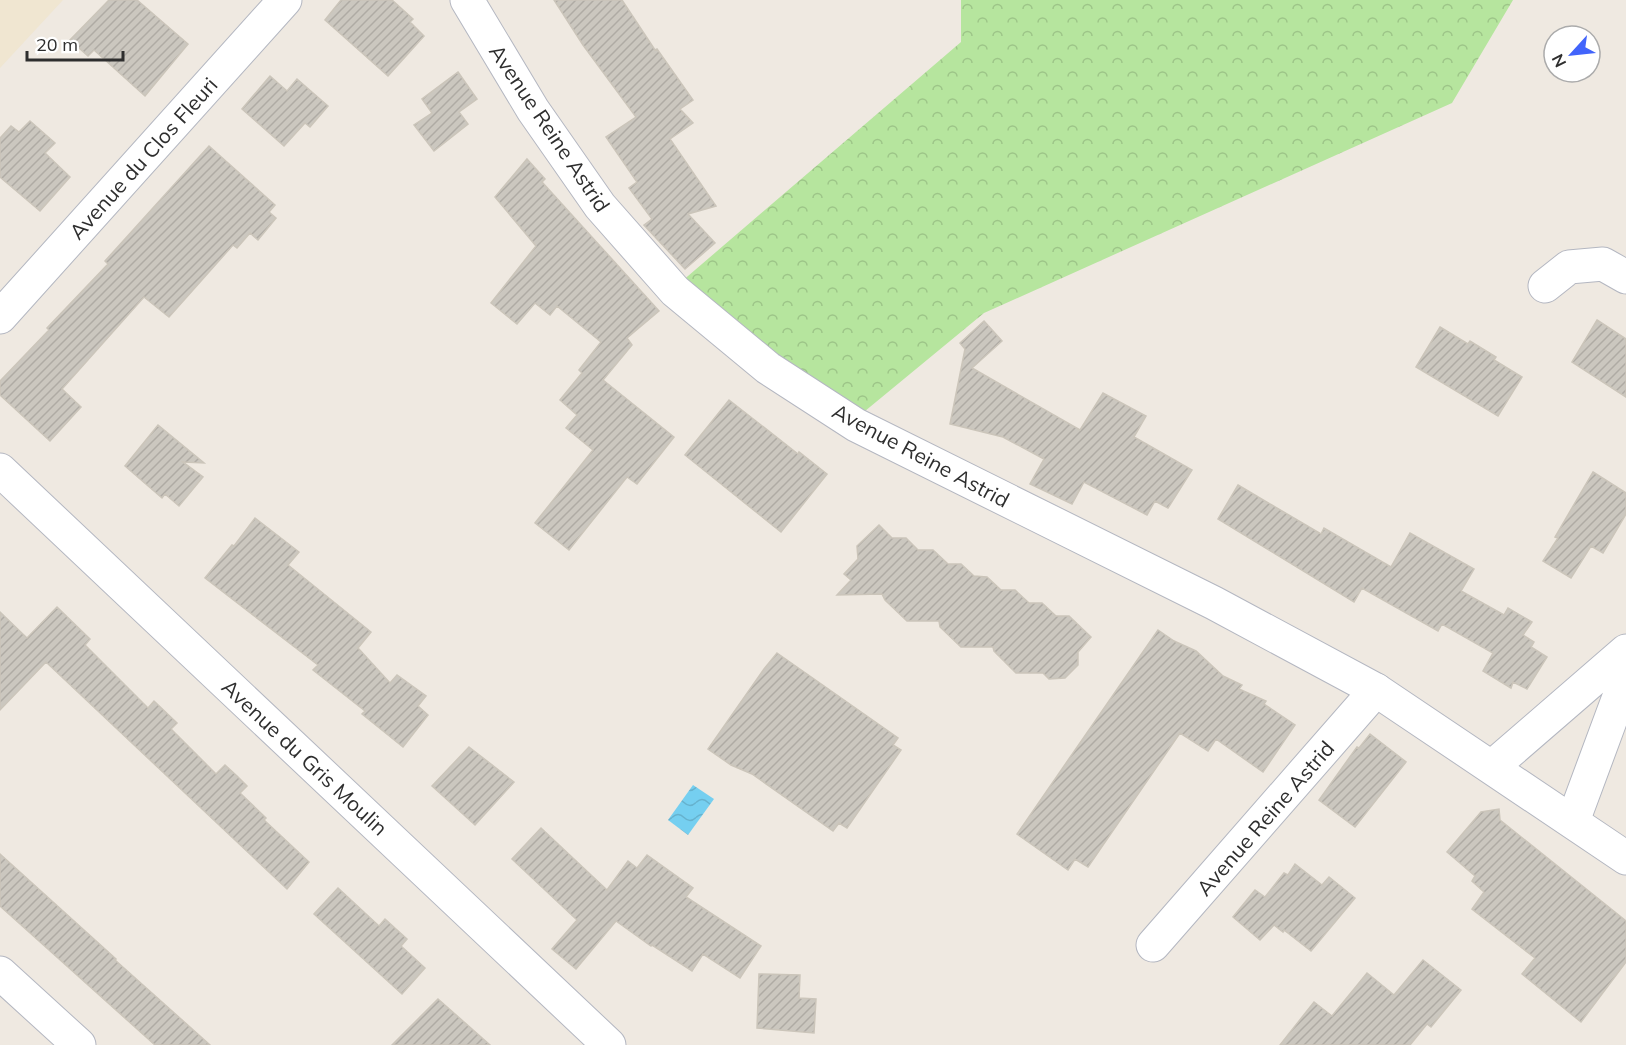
<svg xmlns="http://www.w3.org/2000/svg" width="1626" height="1045" font-family="Mulish,sans-serif">
<defs>
<pattern id="forest-crowns" width="20" height="18" patternUnits="userSpaceOnUse" patternTransform="scale(1.5)"><rect width="20" height="18" fill="#b6e59e"/><path d="M2 6a3 3 0 1 1 6 0M12 15a3 3 0 1 1 6 0" fill="none" stroke="#9dc588"/></pattern>
<pattern id="water-waves" width="16" height="10" patternUnits="userSpaceOnUse" patternTransform="scale(1.5)"><rect width="16" height="10" fill="#75cff0"/><path d="M0 5q4-4 8 0t8 0" fill="none" stroke="#66b2ce"/></pattern>
<pattern id="building-hatch" width="6" height="6" patternUnits="userSpaceOnUse" patternTransform="scale(1.5)"><rect width="6" height="6" fill="#cbc7bf"/><path d="M-1 1l2-2M0 6l6-6M5 7l2-2" fill="none" stroke="#afaba4"/></pattern>
</defs>
<rect width="100%" height="100%" fill="#efe9e1"/>
<path fill="#f0e6d1" d="M0,0H63L0,68Z"/>
<path fill="url(#forest-crowns)" d="M961,0H1513L1452,103L984,313L859,416L681,282L961,42Z"/>
<path fill="url(#water-waves)" d="M693,785L714,799L688,835L668,820Z"/>
<path fill="url(#building-hatch)" stroke="#cbc5ba" stroke-width="1.5" d="M109,0H137L188,44L145,96L94,50L88,56L70,40Z
M341,0H392L413,19L410,22L424,36L388,76L325,20Z
M554,0H622L655,50L657,49L693,100L680,109L693,123L670,139L716,206L688,214L715,243L685,269L644,225L652,219L629,188L637,182L606,137L636,117L583,45Z
M458,72L477,99L459,112L468,124L434,151L414,125L432,113L422,99Z
M270,76L287,91L297,79L328,106L310,127L305,123L284,146L242,109Z
M30,121L55,143L45,153L70,177L40,211L0,177V138L11,126L19,132Z
M209,146L275,205L269,212L276,218L258,240L250,233L237,248L233,245L169,317L144,297L62,389L81,407L50,441L0,395V381L49,330L47,328L108,264L105,261Z
M527,159L545,179L542,182L659,311L627,338L632,345L603,380L674,437L637,484L627,477L569,550L535,523L593,450L566,428L577,415L560,400L582,373L579,370L601,342L557,306L550,315L535,303L517,324L491,303L536,246L495,197Z
M1597,320L1626,339V397L1572,362Z
M984,321L1002,341L972,368L1080,430L1103,393L1146,416L1134,437L1192,470L1168,508L1155,501L1147,515L1084,482L1072,504L1030,484L1044,459L1003,437L950,424L965,349L960,343Z
M1440,327L1468,344L1470,341L1496,357L1494,360L1522,377L1498,416L1416,367Z
M729,400L798,454L799,452L827,474L781,532L685,455Z
M158,425L204,463L183,462L203,477L179,506L165,494L162,498L125,466Z
M1593,472L1626,493V514L1603,553L1591,546L1571,578L1543,561L1558,538L1555,537Z
M1238,485L1321,534L1324,528L1391,567L1410,533L1474,569L1461,591L1504,615L1508,608L1532,622L1523,635L1534,642L1531,647L1547,657L1527,689L1513,682L1511,688L1483,671L1493,653L1442,624L1438,631L1362,588L1354,602L1218,519Z
M255,518L299,552L288,565L371,632L358,648L390,683L397,675L426,696L418,706L428,715L403,747L362,714L365,711L313,670L318,665L205,578L232,545L234,546Z
M879,525L892,538H906L918,550H933L948,564H961L974,576L987,577L1001,590H1015L1029,603H1042L1056,616H1069L1091,637L1078,652V665L1065,678L1049,679L1043,673H1016L994,651L993,647H961L940,627L939,621H907L885,600L882,594L837,595L851,580L844,574L858,559L857,546Z
M57,607L90,639L85,645L148,708L154,701L177,723L171,729L216,774L225,765L237,776L247,786L240,793L266,818L264,820L309,862L287,889L46,662L0,710V612L27,638Z
M1158,630L1174,641L1196,651L1223,676L1242,685L1239,689L1266,701L1264,704L1295,725L1263,772L1216,739L1208,751L1180,733L1088,867L1075,859L1068,870L1017,834Z
M777,653L898,738L893,745L901,750L847,828L839,823L833,831L752,774L731,765L708,749L764,669Z
M1370,734L1406,762L1355,827L1319,800L1357,747L1359,748Z
M469,747L514,782L475,825L432,786Z
M1499,809L1500,820L1626,921V962L1581,1022L1522,974L1535,958L1472,909L1484,892L1472,881L1475,876L1447,852L1481,812Z
M541,828L607,890L628,861L637,868L647,855L693,888L686,897L761,946L740,978L703,954L692,971L652,945L651,946L616,921L576,969L552,949L577,920L512,859Z
M0,854L116,959L115,960L210,1045H155L0,906Z
M1295,864L1322,885L1329,877L1355,898L1311,951L1284,930L1283,932L1274,925L1260,940L1233,917L1255,890L1265,897L1284,873L1288,875Z
M338,888L379,926L385,919L407,939L401,946L425,968L402,994L314,914Z
M1423,960L1461,990L1431,1027L1427,1024L1410,1045H1280L1314,1002L1332,1016L1367,973L1394,995Z
M759,974L800,975L799,998L816,999L814,1033L757,1028Z
M438,999L490,1045H392Z"/>
<g fill="none" stroke-linecap="round" stroke-linejoin="round">
<defs>
<path id="street" d="M1545,286L1569,267L1603,264L1626,277
M0,317L285,0
M0,470L609,1045
M1492,767L1626,651
M1573,821L1626,678
M1153,945L1376,690
M0,973L79,1045"/>
<path id="secondary" d="M467,0L533,110L600,206L675,291L768,368L856,425L1214,603L1376,690L1626,858"/>
</defs>
<use href="#street" stroke="#b4b7c1" stroke-width="35"/>
<use href="#secondary" stroke="#b4b7c1" stroke-width="35"/>
<use href="#street" stroke="#fff" stroke-width="33"/>
<use href="#secondary" stroke="#fff" stroke-width="33"/>
</g>
<g text-anchor="middle" dominant-baseline="central" stroke-width="4.5" stroke-linejoin="round" paint-order="stroke">
<g font-size="21" fill="#2e2e2e" stroke="#fff">
<text transform="translate(550 128) rotate(56)">Avenue Reine Astrid</text>
<text transform="translate(143 158) rotate(-48)">Avenue du Clos Fleuri</text>
<text transform="translate(921 455) rotate(28)">Avenue Reine Astrid</text>
<text transform="translate(305 757) rotate(43)">Avenue du Gris Moulin</text>
<text transform="translate(1265 818) rotate(-49)">Avenue Reine Astrid</text>
</g>
</g>
<g transform="translate(1572 54) rotate(243)"><circle r="28" fill="#ffffff" stroke="#ababab" stroke-width="1.5"/>
<path d="M0-4.5L10 22L0 15L-10 22Z" fill="#4264fb"/>
<text y="-9" font-size="16" font-weight="bold" text-anchor="middle" fill="#2e2e2e">N</text>
</g>
<path d="M27 51v9h96v-9" fill="none" stroke="#2e2e2e" stroke-width="3"/>
<text x="36" y="51" font-size="18" fill="#2e2e2e" stroke="#ffffff" stroke-width="4.5" paint-order="stroke">20 m</text>
</svg>
